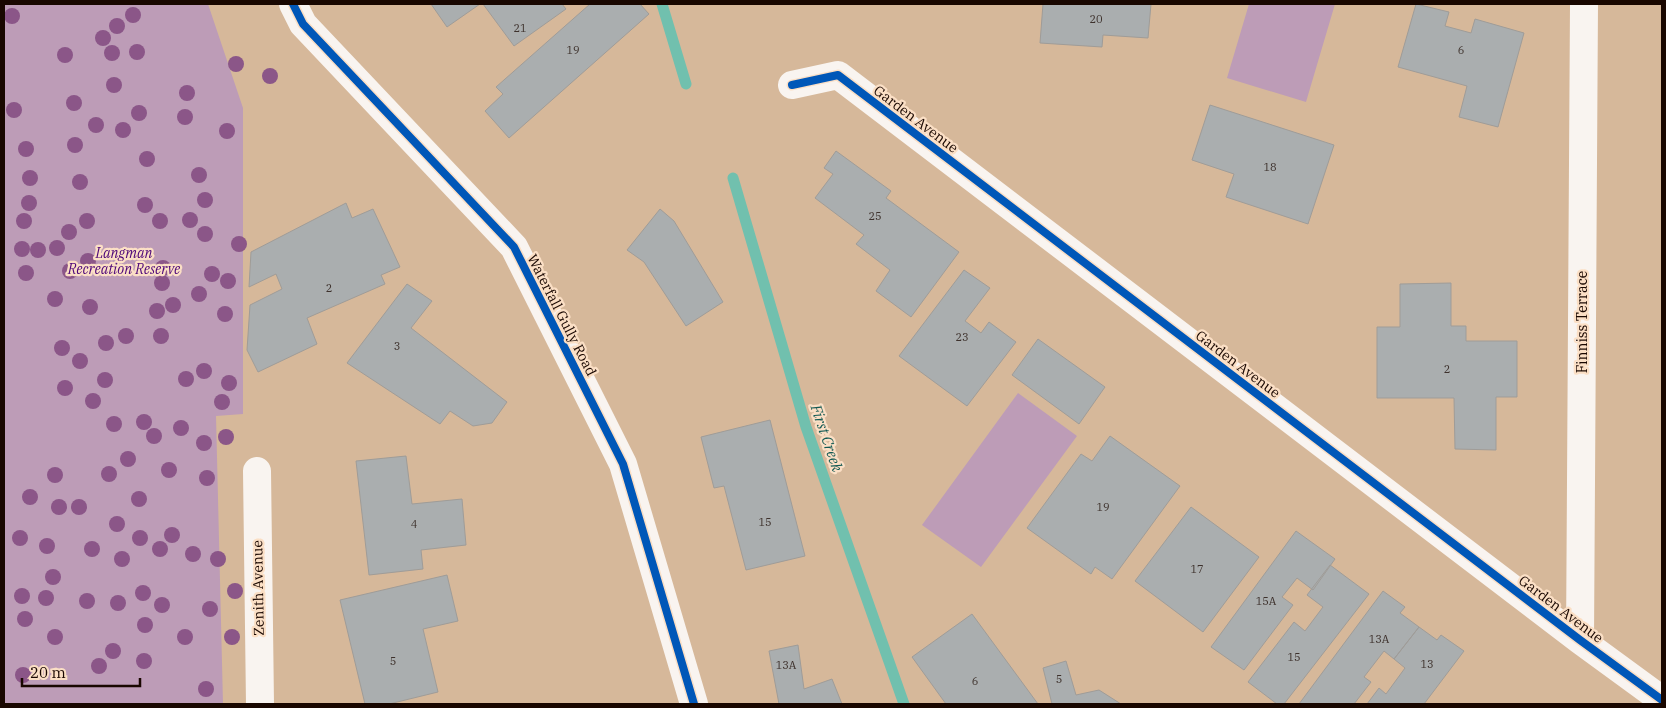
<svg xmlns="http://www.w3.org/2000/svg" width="1666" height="708" font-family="'IBM Plex Serif',serif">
<rect width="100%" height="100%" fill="#d6b89a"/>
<path fill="#bd9cb7" d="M4,4H208L243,108V414L216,416L223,704H4Z
M1249,4H1335L1306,102L1227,78Z
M1018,393L1077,436L981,567L922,525Z"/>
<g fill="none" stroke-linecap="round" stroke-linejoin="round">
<path stroke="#71c0ae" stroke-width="11" d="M662,4L686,84
M733,178L806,427L904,704"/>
</g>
<path fill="#aaaeaf" stroke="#9f9c98" d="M431,4H480L447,27Z
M483,4H562L566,9L514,46Z
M590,4H640L649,14L509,138L485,111L503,94L496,87Z
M1043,4H1151L1148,38L1103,35L1102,47L1040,43Z
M1416,4L1449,12L1445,26L1471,33L1475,19L1524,33L1498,127L1459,117L1467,86L1398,67Z
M1210,105L1334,145L1308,224L1226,197L1234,174L1192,160Z
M836,151L891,191L886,198L959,252L911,317L876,291L890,270L856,244L864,235L815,198L833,174L824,168Z
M346,203L352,218L373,209L400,267L381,275L385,284L307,318L317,344L258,372L247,350L250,305L282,289L276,274L249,287L251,252Z
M660,209L674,221L723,302L686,326L644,262L627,250Z
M964,270L990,288L965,321L981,333L989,322L1016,342L967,406L899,356Z
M1451,283V326H1466V341H1517V397H1496V450L1455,449L1454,398H1377V327H1400V284Z
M407,284L432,301L411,328L507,402L492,423L473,426L450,411L440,424L347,363Z
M1038,339L1105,387L1079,424L1012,375Z
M770,420L805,556L746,570L724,486L714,488L701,437Z
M1110,436L1180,486L1112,579L1095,567L1091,574L1027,528L1081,454L1092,461Z
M406,456L412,504L462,499L466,545L421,550L423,569L369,575L356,461Z
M1191,507L1259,557L1203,632L1135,581Z
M1296,531L1335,559L1313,590L1297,578L1282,597L1293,605L1244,670L1211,647Z
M1330,565L1369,594L1284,704H1277L1248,682L1294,622L1305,631L1323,607L1307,595Z
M447,575L458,621L423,629L438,692L389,704H365L340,600Z
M1383,591L1405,607L1400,613L1419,627L1394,659L1384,651L1364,677L1371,682L1354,704H1299Z
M972,614L1038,704H946L912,657Z
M1419,627L1437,640L1441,635L1464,651L1424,704H1367L1379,688L1386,694L1405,668L1394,659Z
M798,645L804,689L832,679L842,704H779L769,651Z
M1066,661L1076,695L1099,690L1121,704H1052L1043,668Z"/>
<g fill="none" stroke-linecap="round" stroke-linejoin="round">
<path stroke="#f9f4f0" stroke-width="28" d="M293,4L303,24L514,247L623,464L694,704
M792,85L838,75L1580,640L1662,700
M257,471L260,704
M1580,640L1584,4"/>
<defs>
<path id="cycleway" d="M293,4L303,24L514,247L623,464L694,704
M792,85L838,75L1580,640L1662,700"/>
</defs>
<use href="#cycleway" stroke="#fbdfc5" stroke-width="11"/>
<use href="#cycleway" stroke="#0057b8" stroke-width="8"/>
</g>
<g fill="#8b5688">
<circle cx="133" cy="15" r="8"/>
<circle cx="12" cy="16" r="8"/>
<circle cx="117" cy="26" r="8"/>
<circle cx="103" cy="38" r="8"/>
<circle cx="137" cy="52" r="8"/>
<circle cx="112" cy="53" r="8"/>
<circle cx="65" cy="55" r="8"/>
<circle cx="236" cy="64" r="8"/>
<circle cx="270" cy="76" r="8"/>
<circle cx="114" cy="85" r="8"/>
<circle cx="187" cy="93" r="8"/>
<circle cx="74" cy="103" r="8"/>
<circle cx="14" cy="110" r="8"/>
<circle cx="139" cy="113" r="8"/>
<circle cx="185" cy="117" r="8"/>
<circle cx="96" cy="125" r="8"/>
<circle cx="123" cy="130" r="8"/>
<circle cx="227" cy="131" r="8"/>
<circle cx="75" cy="145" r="8"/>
<circle cx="26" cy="149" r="8"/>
<circle cx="147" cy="159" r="8"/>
<circle cx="199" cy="175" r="8"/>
<circle cx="30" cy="178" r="8"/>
<circle cx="80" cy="182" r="8"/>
<circle cx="205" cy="200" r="8"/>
<circle cx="29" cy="203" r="8"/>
<circle cx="145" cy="205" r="8"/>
<circle cx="190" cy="220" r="8"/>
<circle cx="24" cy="221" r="8"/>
<circle cx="87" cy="221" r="8"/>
<circle cx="160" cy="221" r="8"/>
<circle cx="69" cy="232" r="8"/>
<circle cx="205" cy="234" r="8"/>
<circle cx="239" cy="244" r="8"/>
<circle cx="57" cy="248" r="8"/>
<circle cx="22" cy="249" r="8"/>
<circle cx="38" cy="250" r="8"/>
<circle cx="88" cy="261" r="8"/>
<circle cx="163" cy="268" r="8"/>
<circle cx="70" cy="271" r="8"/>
<circle cx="26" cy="273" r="8"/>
<circle cx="212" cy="274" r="8"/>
<circle cx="228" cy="281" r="8"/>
<circle cx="162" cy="283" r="8"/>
<circle cx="199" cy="294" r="8"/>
<circle cx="55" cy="299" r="8"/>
<circle cx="173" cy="305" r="8"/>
<circle cx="90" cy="307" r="8"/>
<circle cx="157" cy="311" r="8"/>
<circle cx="225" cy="314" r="8"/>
<circle cx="126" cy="336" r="8"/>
<circle cx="161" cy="336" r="8"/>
<circle cx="106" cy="343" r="8"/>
<circle cx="62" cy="348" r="8"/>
<circle cx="80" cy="361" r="8"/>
<circle cx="204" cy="371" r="8"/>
<circle cx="186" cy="379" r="8"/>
<circle cx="105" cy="380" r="8"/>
<circle cx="229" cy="383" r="8"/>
<circle cx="65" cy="388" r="8"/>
<circle cx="93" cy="401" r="8"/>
<circle cx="222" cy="402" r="8"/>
<circle cx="144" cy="422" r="8"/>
<circle cx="114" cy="424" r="8"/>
<circle cx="181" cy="428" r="8"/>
<circle cx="154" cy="436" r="8"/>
<circle cx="226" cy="437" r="8"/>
<circle cx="204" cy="443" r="8"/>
<circle cx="128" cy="459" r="8"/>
<circle cx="169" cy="470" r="8"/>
<circle cx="109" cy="474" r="8"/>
<circle cx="55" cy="475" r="8"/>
<circle cx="207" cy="478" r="8"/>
<circle cx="30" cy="497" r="8"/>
<circle cx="139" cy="499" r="8"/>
<circle cx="59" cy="507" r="8"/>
<circle cx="79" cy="507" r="8"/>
<circle cx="117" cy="524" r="8"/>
<circle cx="172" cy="535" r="8"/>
<circle cx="20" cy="538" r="8"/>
<circle cx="140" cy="538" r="8"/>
<circle cx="47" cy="546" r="8"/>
<circle cx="92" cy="549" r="8"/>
<circle cx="160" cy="549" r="8"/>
<circle cx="193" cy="554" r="8"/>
<circle cx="122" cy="559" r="8"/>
<circle cx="218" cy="559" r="8"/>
<circle cx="53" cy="577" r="8"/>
<circle cx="235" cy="591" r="8"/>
<circle cx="143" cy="593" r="8"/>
<circle cx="22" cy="596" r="8"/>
<circle cx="46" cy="598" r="8"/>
<circle cx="87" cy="601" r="8"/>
<circle cx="118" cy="603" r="8"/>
<circle cx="162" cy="605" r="8"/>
<circle cx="210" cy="609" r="8"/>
<circle cx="25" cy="619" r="8"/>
<circle cx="145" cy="625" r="8"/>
<circle cx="55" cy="637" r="8"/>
<circle cx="185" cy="637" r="8"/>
<circle cx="232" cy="637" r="8"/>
<circle cx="113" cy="651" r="8"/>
<circle cx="144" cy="661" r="8"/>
<circle cx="99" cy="666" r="8"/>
<circle cx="23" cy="675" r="8"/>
<circle cx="206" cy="689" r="8"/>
</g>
<g text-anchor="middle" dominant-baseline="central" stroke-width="4.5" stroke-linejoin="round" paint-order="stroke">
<g font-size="11" fill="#3d312c">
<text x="1096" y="19">20</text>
<text x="520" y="28">21</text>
<text x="573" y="50">19</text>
<text x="1461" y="50">6</text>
<text x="1270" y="167">18</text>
<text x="875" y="216">25</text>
<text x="329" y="288">2</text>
<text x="962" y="337">23</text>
<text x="397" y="346">3</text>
<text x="1447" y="369">2</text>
<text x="1103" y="507">19</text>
<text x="765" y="522">15</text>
<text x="414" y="524">4</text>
<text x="1197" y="569">17</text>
<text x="1266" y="601">15A</text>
<text x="1379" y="639">13A</text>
<text x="1294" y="657">15</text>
<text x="393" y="661">5</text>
<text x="1427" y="664">13</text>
<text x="786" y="665">13A</text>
<text x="1059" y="679">5</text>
<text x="975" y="681">6</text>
</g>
<g font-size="14" fill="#190700" stroke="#fbdfc5">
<text transform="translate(916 119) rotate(37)">Garden Avenue</text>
<text transform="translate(562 315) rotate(63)">Waterfall Gully Road</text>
<text transform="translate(1582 322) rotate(-90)">Finniss Terrace</text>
<text transform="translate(1238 364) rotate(37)">Garden Avenue</text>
<text transform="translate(258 588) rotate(-91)">Zenith Avenue</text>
<text transform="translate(1561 609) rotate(37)">Garden Avenue</text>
</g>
<g font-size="14" font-style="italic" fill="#4d0679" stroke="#fbdfc5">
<text x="124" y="253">Langman<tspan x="124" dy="16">Recreation Reserve</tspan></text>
</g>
<g font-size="15" font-style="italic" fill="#135953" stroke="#fbdfc5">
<text transform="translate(827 438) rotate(71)">First Creek</text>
</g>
</g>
<rect width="1666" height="708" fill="none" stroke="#190700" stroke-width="10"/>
<path d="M22 678v8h118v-8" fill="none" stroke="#190700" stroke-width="2.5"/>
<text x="30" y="678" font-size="15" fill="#190700" stroke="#fbdfc5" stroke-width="4" paint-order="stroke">20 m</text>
</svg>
